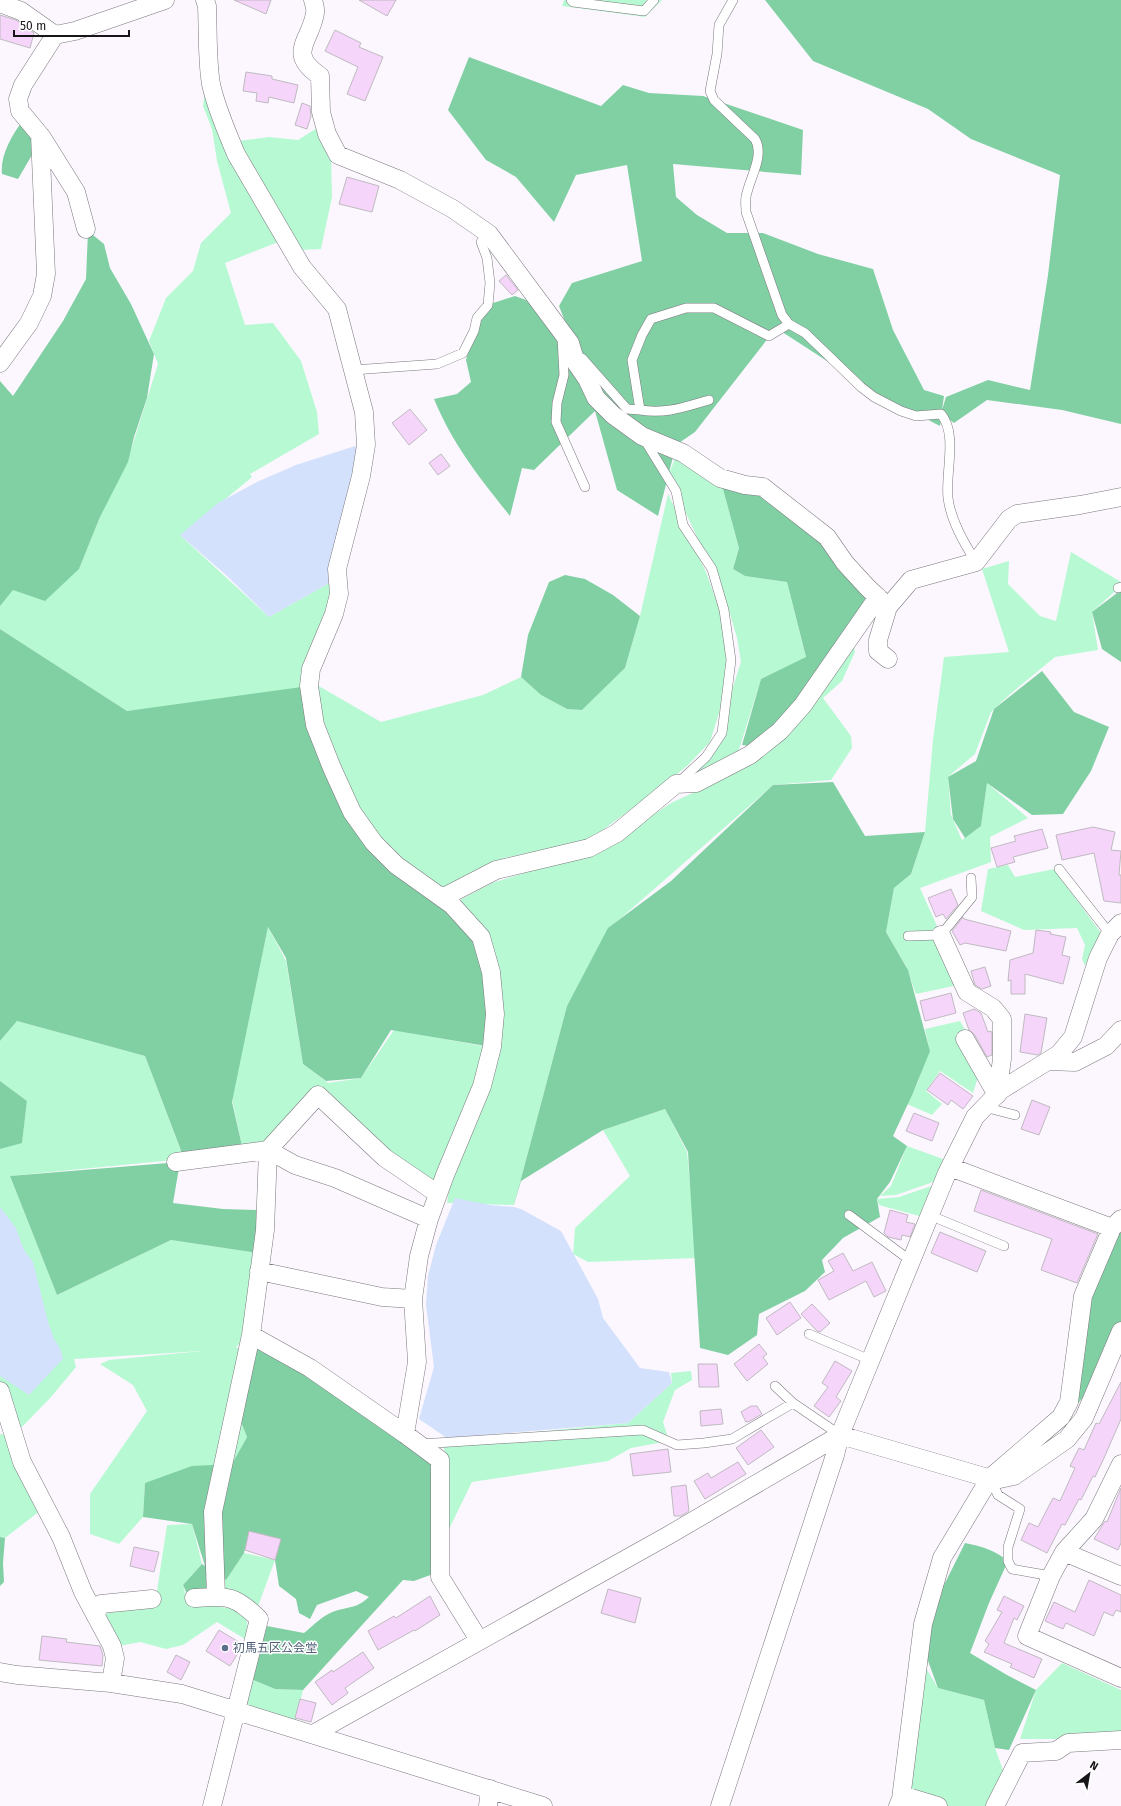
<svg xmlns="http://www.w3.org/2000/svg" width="1121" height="1806" font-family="'Fira Sans','Noto Sans JP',sans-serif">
<rect width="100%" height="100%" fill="#fcf7fe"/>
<path fill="#b6f9d2" d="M564,0H662L645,17L562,6Z
M207,75L231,142L269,137L298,140L317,128L331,155L332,197L321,249L300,250L286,239L225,263L245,325L273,323L301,361L317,412L319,434L250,474L252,477L181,536L269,617L331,582L334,614L310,681L381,722L483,695L521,677L541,695L567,709L582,710L625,668L640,616L668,494L706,572L721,614L733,668L710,742L687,766L660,788L589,840L504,858L442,898L365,830L302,692L127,711L0,629V604L13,590L79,569L100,517L131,450L158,364L149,341L166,298L193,271L201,243L231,213L217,161L212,129L203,106Z
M678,451L720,478L739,548L733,569L745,576L787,582L806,658L761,679L737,756L690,777L714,746L741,662L737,638L724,593L668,476Z
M1071,552L1121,582V586L1092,612L1098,650L1055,657L1008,696L991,712L975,754L948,777L951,815L962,840L981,826L987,783L1028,818L990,837L991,862L920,888L963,984L916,994L906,966L886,932L894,888L911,874L925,832L933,740L944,657L1009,652L982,569L1009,561L1008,584L1040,616L1056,621Z
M852,635L855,652L842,681L823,698L851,736L852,748L831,780L773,785L613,925L567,1006L514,1205L447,1203L455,1152L435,1188L380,1149L317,1087L267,1145L242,1146L232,1099L268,927L286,961L303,1064L328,1083L361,1078L394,1030L488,1047L501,1037V983L486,935L460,900L492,883L600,850L671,803L712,784Z
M1008,865L1015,877L1054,869L1101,933L1085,966L1082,959L1085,945L1077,928L1024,930L981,911L988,869Z
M17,1021L145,1056L184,1159L10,1176L57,1295L171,1240L257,1253L247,1333L236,1348H240L233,1402L247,1437L232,1464L145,1483L143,1517L119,1544L90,1534V1494L147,1411L133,1385L100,1364L109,1360L202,1351L74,1359L76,1367L51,1397L18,1431L0,1424V1149L22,1142L27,1101L0,1081V1041Z
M960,1021L983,1061L973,1093L940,1071L926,1091L942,1104L932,1115L907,1104L918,1082L929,1047L925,1029Z
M665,1109L687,1152L697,1258L588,1262L573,1254L575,1228L630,1176L603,1130Z
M907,1146L943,1159L939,1180L896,1195L880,1196L891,1186Z
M934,1185L923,1217L879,1205L877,1199L899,1197Z
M691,1371L692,1380L675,1390L663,1422L669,1441L631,1448L608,1461L472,1482L449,1529L443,1534L446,1457L442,1441L628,1423L672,1383L671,1373Z
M0,1434L7,1435L45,1507L5,1538L0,1537Z
M192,1524L202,1564L183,1585L188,1603L245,1610L250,1642L217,1622L183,1645L166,1649L140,1642L119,1646L103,1614L155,1604L167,1525Z
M244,1553L275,1560L257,1609L217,1591Z
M919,1657L938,1688L984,1700L995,1748L1004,1773L993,1806H898Z
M1062,1663L1121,1690V1739H1020L1036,1690Z
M251,1679L275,1689L303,1690L295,1723L240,1703Z"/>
<path fill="#81d0a4" d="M765,0H1121V424L1062,410L987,400L954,423L942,414L940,426L881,396L776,328L695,432L676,445L658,516L617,490L595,411L534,470L522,468L510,516C479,477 453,445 434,399L457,394L471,382L466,360L481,307L515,296L543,306L593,392L559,306L572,283L642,261L627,165L576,175L554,222L516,177L486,160L448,110L469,57L601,106L623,85L649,93L703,96L803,130L801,175L673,164L676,197L697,215L727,233H763L818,254L873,269L893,330L924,390L944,396L942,410L946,397L988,380L1030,390L1048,275L1060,175L971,139L928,109L813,61Z
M21,123L34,142L32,155L18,179L2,174C0,156 11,137 21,123Z
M88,231L104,244L110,268L131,304L154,354L147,398L134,437L128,462L100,517L79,569L45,601L13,590L0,606V381L13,396L63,321L86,279Z
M720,478L763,487L878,597L759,747L742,745L761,679L806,657L787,582L745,576L733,569L739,548Z
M565,575L585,579L613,595L640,616L625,668L582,710L567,709L541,695L521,677L528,635L549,582Z
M1121,590V662L1102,649L1092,612Z
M0,629L127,711L309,686L332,783L374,843L481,937L492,1047L391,1030L361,1078L326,1081L303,1064L286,958L268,927L232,1102L242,1146L185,1161L145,1056L17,1021L0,1041Z
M1042,671L1074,712L1109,727L1091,771L1063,814L1032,815L987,783L981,826L965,838L953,819L948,777L976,761L994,709Z
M833,782L865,836L925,832L911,874L894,888L886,932L908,970L930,1051L913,1093L893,1136L907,1146L890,1182L877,1199L880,1217L843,1238L822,1260L825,1272L805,1291L759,1314L757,1335L728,1355L700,1348L688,1152L665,1109L603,1130L521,1181L514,1205L567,1006L608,928L671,881L773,785Z
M0,1081L27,1101L22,1143L0,1149Z
M180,1162L173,1203L223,1209L259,1210L257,1253L171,1240L57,1295L10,1176Z
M1121,1229V1338L1086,1394L1075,1407L1087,1293Z
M251,1335L440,1460L436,1573L414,1581L403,1580L303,1690L275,1689L251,1679L267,1626L304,1633C314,1625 323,1615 335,1611C350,1606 356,1609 369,1597L356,1591L317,1605L310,1619L299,1613L296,1599L279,1586L275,1560L281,1539L249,1532L244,1553L226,1580L219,1575L222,1580L189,1598L183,1585L202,1564L205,1566L192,1524L143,1517L145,1483L192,1466L232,1464L247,1437L233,1402Z
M0,1537L5,1538L3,1563L4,1582L0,1586Z
M965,1543C980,1546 995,1550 1008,1561L989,1603L970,1653L1007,1675L1036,1690L1009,1750L995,1748L984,1700L938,1688L921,1642L942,1589Z"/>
<path fill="#d3e1fc" d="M355,446L359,453L331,582L269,617L226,575L180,535L218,503L259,481L296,465Z
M455,1198L490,1205L514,1207L521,1209L561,1231L598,1299L603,1318L640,1368L669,1372L672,1383L628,1423L447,1438L419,1419L434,1367L426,1305L428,1276L436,1245Z
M0,1207L16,1228L24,1250L33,1262L48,1322L54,1339L60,1348L63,1359L29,1395L0,1376Z"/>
<path fill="#f6d5fa" stroke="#bfbac0" d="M234,0H271L266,14Z
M359,0H396L387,16Z
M0,15L16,20L34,33L30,48L0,39Z
M335,30L361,43L359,47L383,57L365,101L347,94L358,67L325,51Z
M246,72L272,76V79L298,85L294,103L269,97L268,103L256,101L257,93L243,91Z
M302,103L310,106L311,116L307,129L295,125Z
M347,177L379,186L372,212L339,204Z
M506,275L518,290L512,295L499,281Z
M410,409L427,430L409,445L392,423Z
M441,454L450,466L438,475L429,463Z
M1093,827L1115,832L1111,850L1121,851L1119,875H1121V903L1104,901L1094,853L1062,860L1056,835Z
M1042,829L1048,848L1013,857L1015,862L997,867L991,848L1016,841L1014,836Z
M951,889L958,905L946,919L943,914L936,917L928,898Z
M963,917L964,919L1011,931L1006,951L965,943L960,945L952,931Z
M1036,930L1051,932L1050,934L1066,937L1062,955L1070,957L1063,984L1025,974V994H1011V980L1008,981L1010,960L1033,953Z
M985,967L991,986L982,989L975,985L971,971Z
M951,993L956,1013L925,1021L920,1001Z
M974,1009L981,1013L988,1032L991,1031L992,1033V1055L987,1057L974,1034L969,1030L963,1013Z
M1025,1014L1047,1018L1041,1053L1038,1055L1020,1052Z
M940,1073L973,1096L963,1109L951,1100L948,1105L927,1090Z
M1032,1100L1050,1107L1039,1135L1021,1129Z
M914,1113L939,1123L932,1141L906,1131Z
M981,1190L1098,1234L1077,1283L1041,1270L1052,1239L974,1211Z
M890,1210L908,1215L906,1222L915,1224L910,1237L902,1235L901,1240L888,1237L884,1233Z
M940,1232L986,1251L977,1272L931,1253Z
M843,1253L853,1271L872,1262L886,1291L874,1297L866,1281L829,1300L818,1280L834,1271L828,1261Z
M790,1302L801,1318L777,1335L766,1318Z
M812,1304L830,1323L820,1332L817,1331L801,1314Z
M759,1344L767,1354L763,1357L768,1364L747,1381L734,1364Z
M835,1361L852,1371L836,1397L841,1401L829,1417L814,1406L828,1387L822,1383Z
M698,1364H717L719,1387H699Z
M1121,1382V1419L1104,1458L1095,1477L1093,1476L1081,1500L1079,1499L1065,1525L1062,1524L1047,1553L1021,1540L1029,1523L1038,1527L1053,1498L1060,1501L1075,1468L1070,1466L1079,1448L1084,1450L1096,1423L1099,1424Z
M751,1406H757L762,1414L750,1421L746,1422L741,1412Z
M721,1409L723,1424L701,1426L700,1411Z
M761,1430L774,1447L748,1465L736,1448Z
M668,1449L671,1472L633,1476L630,1454Z
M738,1462L746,1474L705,1499L694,1481L708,1473L711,1478Z
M686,1485L689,1511L681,1516H674L671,1487Z
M1121,1488V1543L1118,1550L1094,1539L1105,1521L1107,1522Z
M249,1531L281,1539L275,1560L245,1550Z
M134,1547L159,1552L154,1572L130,1566Z
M1089,1580L1121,1595V1612L1116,1610L1113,1616L1104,1612L1094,1636L1066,1623L1063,1629L1045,1621L1054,1602L1075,1612Z
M608,1589L641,1598L635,1623L601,1613Z
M430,1596L440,1615L415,1631L414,1630L378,1650L368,1631L394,1616L396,1618Z
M1004,1596L1024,1606L1017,1620L1014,1618L1004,1643L1042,1659L1034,1678L1010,1667L1012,1664L984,1652L989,1644L985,1641L1002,1612L997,1610Z
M219,1630L242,1644L240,1650L230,1666L206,1651Z
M42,1636L67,1639L66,1642L100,1646L103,1655L102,1666L39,1660Z
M363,1652L374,1668L345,1688L348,1693L332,1705L315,1682L332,1670L333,1672Z
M176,1655L190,1662L181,1680L167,1672Z
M300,1699L316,1703L311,1722L295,1718Z"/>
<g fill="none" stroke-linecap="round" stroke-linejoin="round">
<defs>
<path id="service" d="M571,0L573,2L644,11L654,0
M733,0L719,25L717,54L710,91L714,100L755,139C765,156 749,179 746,197C745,202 746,207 746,212L782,315L789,324L805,333L861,387L874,397L901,411L916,416L941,414C958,434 945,474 948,498C951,521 964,543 976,562
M562,338L564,375L557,403L556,422L585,487
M582,358L627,409L640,410
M353,370L437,364L463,353L474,331L477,318L488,305L490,283L487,258L481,242L489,234
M709,400C684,407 667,414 640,410L632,360L642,335L651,319L686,308H714L769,336L789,324
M644,439L676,491L683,525L712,569L724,610L731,660L722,733L706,757L679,782
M1118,588L1121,587
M1059,869L1110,934
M908,936L941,935L972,897L971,878
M984,1107L1015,1115
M849,1215L911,1261
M929,1215L1004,1246
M809,1334L870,1360
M775,1386L793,1403L840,1435
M420,1444L643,1430L677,1445L704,1443L732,1439L793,1403
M990,1478L998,1495L1020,1509L1008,1547V1561L1012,1569L1051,1576"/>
<path id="minor" d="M205,0L207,6C208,31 207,61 211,84C216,108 227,132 236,154L302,267L337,309L364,412L366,445L361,476L337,569L339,594L334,614L311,669L309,686L315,725L332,768L352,812L374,843L396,865L452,905L481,937L491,972L495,1014L492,1047L482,1086L445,1175L429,1219L419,1256L413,1299L417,1362L405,1434
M313,0C314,4 316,9 315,13C311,41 286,53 320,76L321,112L327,134L338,155L400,180L453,209L489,234L570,343L576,363L587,379L596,398L613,415L642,436L683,453L720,478L745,485L763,487L827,537L845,563L867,587L888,607
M0,3L21,11L55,35
M41,136L76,192L86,229
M0,363L29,323L42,296L46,274L40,135L20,111L18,99L23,85L55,35L75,31L165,0
M888,659L878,651V640L888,607L911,580L976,562L1009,519L1017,514L1080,505L1121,497
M442,898L496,870L589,848L617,833L676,784L696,783L750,755L780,731L803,705L878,597
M941,935L967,992L993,1008L1002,1019V1059L997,1095
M965,1039L997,1095
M1048,1061L1075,1062L1106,1046L1121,1030
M176,1162L268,1150L295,1165L335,1178L429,1219
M950,1167L1112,1228
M438,1194L385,1158L318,1095L268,1150L265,1230L251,1335L310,1368L405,1434L440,1460V1577L479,1640
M259,1271L382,1297L413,1299
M0,1391L22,1462L61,1537L83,1592L112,1646L115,1658L111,1683
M1121,1464L1094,1519L1064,1552L1051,1576L1027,1636L1121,1678
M1064,1552L1121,1576
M216,1596L213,1512L251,1335
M194,1598C227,1596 234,1594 259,1619L212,1806
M95,1615L101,1604L152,1599
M0,1672L17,1675L111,1683L182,1694L543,1806
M313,1734L669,1535L840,1435L995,1480L1014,1476L1067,1439L1084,1418L1121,1331
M902,1795L938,1806
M488,1806L490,1789
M720,1806L835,1455L840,1435L947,1173L975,1117L1001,1090L1059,1054L1073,1037L1098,958L1110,934L1121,923
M898,1806L901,1799L923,1624L942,1558L990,1478L1061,1417L1069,1402L1083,1296L1112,1228L1121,1219
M995,1806L1022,1753L1056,1751L1068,1743L1121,1740"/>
</defs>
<use href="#service" stroke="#7c777e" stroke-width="10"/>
<use href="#minor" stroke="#7c777e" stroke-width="19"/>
<use href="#service" stroke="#fff" stroke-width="9"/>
<use href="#minor" stroke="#fff" stroke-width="18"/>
</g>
<circle fill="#5c6f8a" stroke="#fff" stroke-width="1.5" cx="225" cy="1648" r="4"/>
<g text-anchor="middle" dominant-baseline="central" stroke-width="3" stroke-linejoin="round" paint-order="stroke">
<g font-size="12" fill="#4e5e75" stroke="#fff" text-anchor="start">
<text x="233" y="1648">初馬五区公会堂</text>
</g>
</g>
<g transform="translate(1089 1774) rotate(31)" stroke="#ffffff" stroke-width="3" paint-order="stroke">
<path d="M0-3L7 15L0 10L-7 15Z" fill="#171517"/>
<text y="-6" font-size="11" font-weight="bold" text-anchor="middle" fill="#171517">N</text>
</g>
<path d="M14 30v6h115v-6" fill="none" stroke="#171517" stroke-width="2"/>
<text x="20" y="30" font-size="12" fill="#171517" stroke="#ffffff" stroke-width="3" paint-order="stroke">50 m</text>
</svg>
